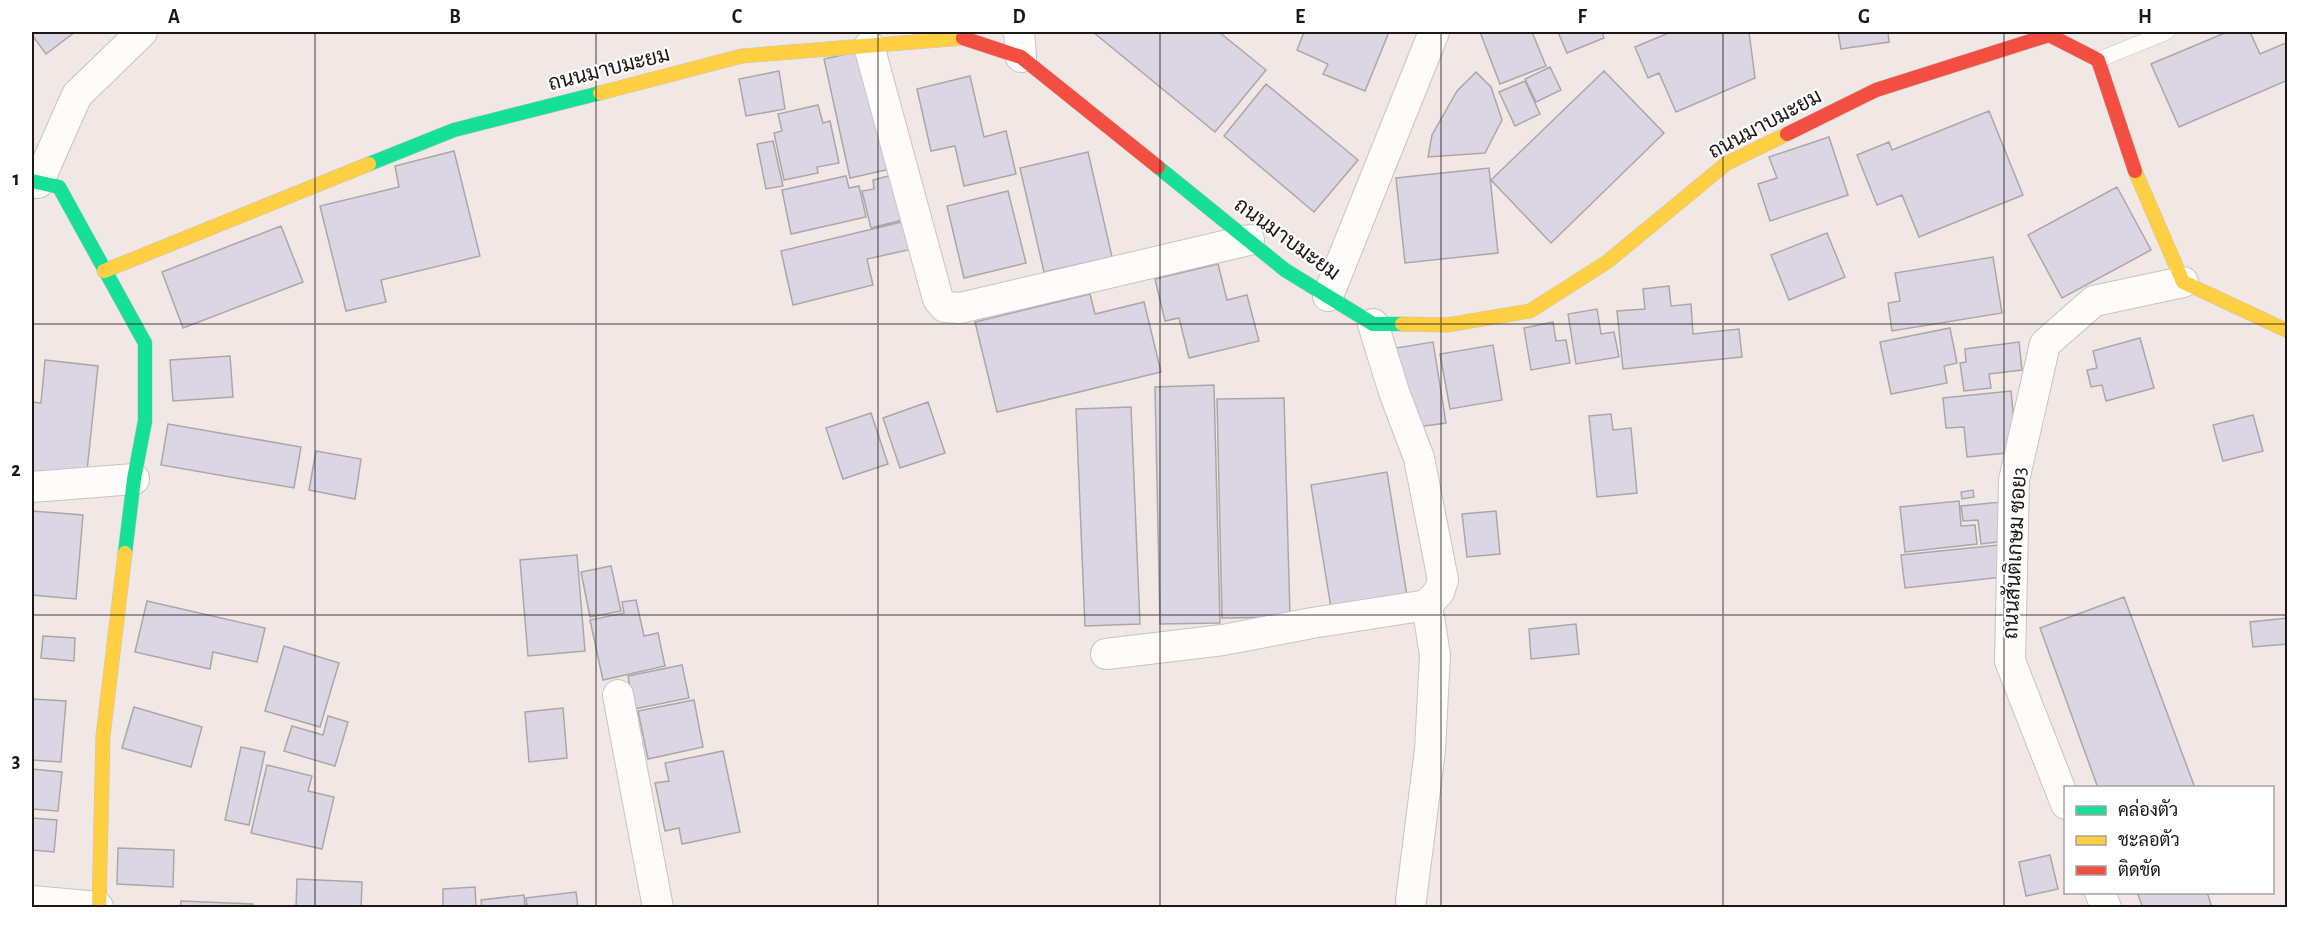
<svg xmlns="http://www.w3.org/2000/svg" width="2319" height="939" font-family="'Alegreya Sans',Sarabun,sans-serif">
<rect width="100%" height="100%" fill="#f1e8e5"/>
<path fill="#dad6e4" stroke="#aba7a8" stroke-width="1.5" d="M32,32H75L46,54L32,35Z
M1093,32H1219L1266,70L1215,132Z
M1304,32H1389L1365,91L1323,74L1328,64L1297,50Z
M1480,32H1532L1546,66L1500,84Z
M1558,32H1602L1604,38L1567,53Z
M1671,32H1749L1755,78L1676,112L1659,73L1648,78L1635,47Z
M1838,32H1888L1889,42L1841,49Z
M2227,32H2250L2260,54L2288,42V80L2179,127L2151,64Z
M869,49L895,168L850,178L824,59Z
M1550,67L1561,90L1536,102L1525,79Z
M779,71L785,109L746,116L739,79Z
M1604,71L1664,133L1551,243L1491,180Z
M1476,72L1491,87L1502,120L1485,153L1428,157L1432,135L1457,91Z
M970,76L984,137L1006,131L1016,174L964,186L955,146L931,151L917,89Z
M1525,81L1540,114L1515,126L1499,92Z
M1266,84L1358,160L1314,212L1224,136Z
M818,105L823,123L830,121L839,163L817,167L818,173L784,180L774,133L782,131L778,114Z
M1989,111L2023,195L1919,237L1902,195L1877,205L1857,155L1889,142L1892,150Z
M1829,137L1848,195L1770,221L1758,184L1777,178L1769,157Z
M773,141L783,186L766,189L757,144Z
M454,151L480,256L381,280L386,302L346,311L320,206L399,187L395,166Z
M1088,152L1112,257L1044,272L1020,168Z
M1489,168L1498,253L1405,263L1396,178Z
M900,173L910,218L871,228L862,191L874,189L873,180Z
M846,176L849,188L859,186L866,217L791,234L782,190Z
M2117,187L2151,250L2062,298L2028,235Z
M1008,191L1026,263L964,278L947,206Z
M910,220L917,248L867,259L873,285L793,305L781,251Z
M281,226L303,282L183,328L162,272Z
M1827,233L1845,277L1789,300L1771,255Z
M1993,257L2002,313L1892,331L1888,303L1900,301L1895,273Z
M1218,264L1227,300L1247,295L1259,341L1189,358L1179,318L1165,321L1155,279Z
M1669,286L1671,306L1691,304L1693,334L1739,329L1742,357L1623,369L1617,311L1645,309L1643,289Z
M1090,294L1095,314L1144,302L1161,372L997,412L975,322Z
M1597,309L1601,334L1614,332L1619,357L1576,364L1568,314Z
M1553,322L1556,341L1566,340L1570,363L1531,370L1524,328Z
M1950,328L1957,363L1944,366L1947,383L1891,394L1880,342Z
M2140,338L2154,388L2106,401L2102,385L2091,387L2087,370L2097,368L2093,351Z
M1433,342L1446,423L1410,428L1396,348Z
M2019,342L2022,370L1989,374L1991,388L1964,391L1960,363L1966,362L1965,349Z
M1493,345L1502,400L1450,409L1440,354Z
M230,356L233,397L173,401L170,360Z
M45,360L98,366L86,480L32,474V402L41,403Z
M1214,385L1220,623L1160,624L1155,387Z
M2011,391L2017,452L1967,457L1964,427L1946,428L1943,398Z
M1284,398L1290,617L1222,618L1217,399Z
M928,402L945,453L900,468L883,418Z
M1131,407L1140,624L1085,626L1076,409Z
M871,413L888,464L843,479L826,428Z
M1611,414L1613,430L1631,428L1637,493L1597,497L1589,416Z
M2253,415L2263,451L2223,461L2213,425Z
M168,424L301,447L294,488L161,465Z
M316,451L361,459L355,499L309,490Z
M1387,472L1407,596L1331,608L1311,485Z
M1973,490L1974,497L1962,499L1961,492Z
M1959,501L1961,526L1975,525L1977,544L1905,552L1900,507Z
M2001,502L2005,541L1981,544L1978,520L1963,521L1961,506Z
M32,511L83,515L76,599L32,595Z
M1496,511L1500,554L1467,557L1462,514Z
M1999,545L2002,577L1905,588L1901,555Z
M577,555L585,651L528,656L520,560Z
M611,566L621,611L590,617L581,572Z
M2124,597L2195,788H2098L2040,628Z
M636,600L644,636L658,633L665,666L603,680L590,620L624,613L622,602Z
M147,601L265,628L257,662L213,652L210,669L135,652Z
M2288,618V644L2253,647L2250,622Z
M1576,624L1579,654L1531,659L1529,629Z
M43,636L75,638L74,661L41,658Z
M284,646L339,663L320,727L265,711Z
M682,665L689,698L634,709L628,676Z
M32,699L66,701L61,762L32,760Z
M694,700L703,747L648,759L638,711Z
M134,707L202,727L191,767L122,748Z
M563,708L567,758L529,762L525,712Z
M328,716L348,722L335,766L284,751L292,726L323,735Z
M241,747L265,752L249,825L225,820Z
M723,751L740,832L682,844L679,828L665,831L655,783L669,781L665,763Z
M267,765L312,776L308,791L334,797L322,849L251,833Z
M32,769L62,772L58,811L32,809Z
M32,818L57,820L54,852L32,850Z
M118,848L174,850L173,887L117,884Z
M2050,855L2058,889L2026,896L2019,862Z
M297,879L362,882L361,908H296Z
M475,887L476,908H443V889Z
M576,892L578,908H527L526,898Z
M2137,892H2207L2212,908H2143Z
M524,895L525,908H482L481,900Z
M181,901L253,904V908H180Z"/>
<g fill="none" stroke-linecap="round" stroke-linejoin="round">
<defs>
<path id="lane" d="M2098,60L2167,32"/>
<path id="street" d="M1019,32L1021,57
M869,46L938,299L945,307L960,308L1249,240
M38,183L77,95L142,32
M1328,296L1434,32
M32,487L134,479
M1106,654L1223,640L1312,623L1427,605L1439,592L1443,580L1419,458L1394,392L1373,324
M618,695L658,908
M2066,804L2010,661L2014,480L2045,344L2094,301L2183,282
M2100,892L2106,908
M32,901L98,907
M1411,901L1430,750L1435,655L1427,605"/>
<path id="fast" d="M369,164L454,130L600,93
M1158,167L1285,270L1373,324H1402
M32,181L59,187L145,343V421L134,479L125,553"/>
<path id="slow" d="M600,93L742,56L963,38
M2135,171L2183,282L2288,331
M104,271L369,164
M1402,324L1447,325L1530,311L1607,262L1727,163L1787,134
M99,908L103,736L125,553"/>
<path id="jam" d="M963,38L1021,57L1158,167
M1787,134L1876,90L2049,35L2098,60L2135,171"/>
</defs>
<use href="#lane" stroke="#cac3c0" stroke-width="16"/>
<use href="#street" stroke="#cac3c0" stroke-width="32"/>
<use href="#fast" stroke="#cac3c0" stroke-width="15"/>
<use href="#slow" stroke="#cac3c0" stroke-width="15"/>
<use href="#jam" stroke="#cac3c0" stroke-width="15"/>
<use href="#lane" stroke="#fdfcfb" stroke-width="15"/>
<use href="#street" stroke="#fdfcfb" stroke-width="30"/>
<use href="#fast" stroke="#16e098" stroke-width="14"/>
<use href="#slow" stroke="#ffcf43" stroke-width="14"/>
<use href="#jam" stroke="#f24e42" stroke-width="14"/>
</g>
<path fill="none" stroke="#1d1715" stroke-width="1.5" stroke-opacity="0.55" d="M315,32V908M596,32V908M878,32V908M1160,32V908M1441,32V908M1723,32V908M2004,32V908M32,324H2288M32,615H2288"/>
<g text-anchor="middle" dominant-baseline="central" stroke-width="4.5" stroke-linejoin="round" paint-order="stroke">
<g font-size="21" fill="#1d1715" stroke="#fff">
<text transform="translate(609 69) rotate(-14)">ถนนมาบมะยม</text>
<text transform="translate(1765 124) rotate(-28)">ถนนมาบมะยม</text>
<text transform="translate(1287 239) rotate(36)">ถนนมาบมะยม</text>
<text transform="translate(2015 553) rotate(-87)">ถนนสันติเกษม ซอย3</text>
</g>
</g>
<rect width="2319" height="939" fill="none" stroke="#ffffff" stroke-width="66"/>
<rect x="2064" y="786" width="210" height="108" fill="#ffffff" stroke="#a5a2a1" stroke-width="1.5"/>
<rect x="2076" y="806" width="30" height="9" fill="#16e098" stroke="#a5a2a1" stroke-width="1.5"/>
<text x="2118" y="816" font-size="18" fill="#1d1715">คล่องตัว</text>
<rect x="2076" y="836" width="30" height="9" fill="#ffcf43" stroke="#a5a2a1" stroke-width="1.5"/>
<text x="2118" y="846" font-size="18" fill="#1d1715">ชะลอตัว</text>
<rect x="2076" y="866" width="30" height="9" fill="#f24e42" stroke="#a5a2a1" stroke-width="1.5"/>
<text x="2118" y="876" font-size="18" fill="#1d1715">ติดขัด</text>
<rect x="33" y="33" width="2253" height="873" fill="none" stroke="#1d1715" stroke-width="2"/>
<g font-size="20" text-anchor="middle" font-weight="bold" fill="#1d1715">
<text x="174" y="23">A</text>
<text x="455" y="23">B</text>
<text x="737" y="23">C</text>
<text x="1019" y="23">D</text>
<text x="1300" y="23">E</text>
<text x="1582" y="23">F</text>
<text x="1864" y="23">G</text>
<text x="2145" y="23">H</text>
<text x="16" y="185">1</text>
<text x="16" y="476">2</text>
<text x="16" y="767">3</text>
</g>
</svg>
